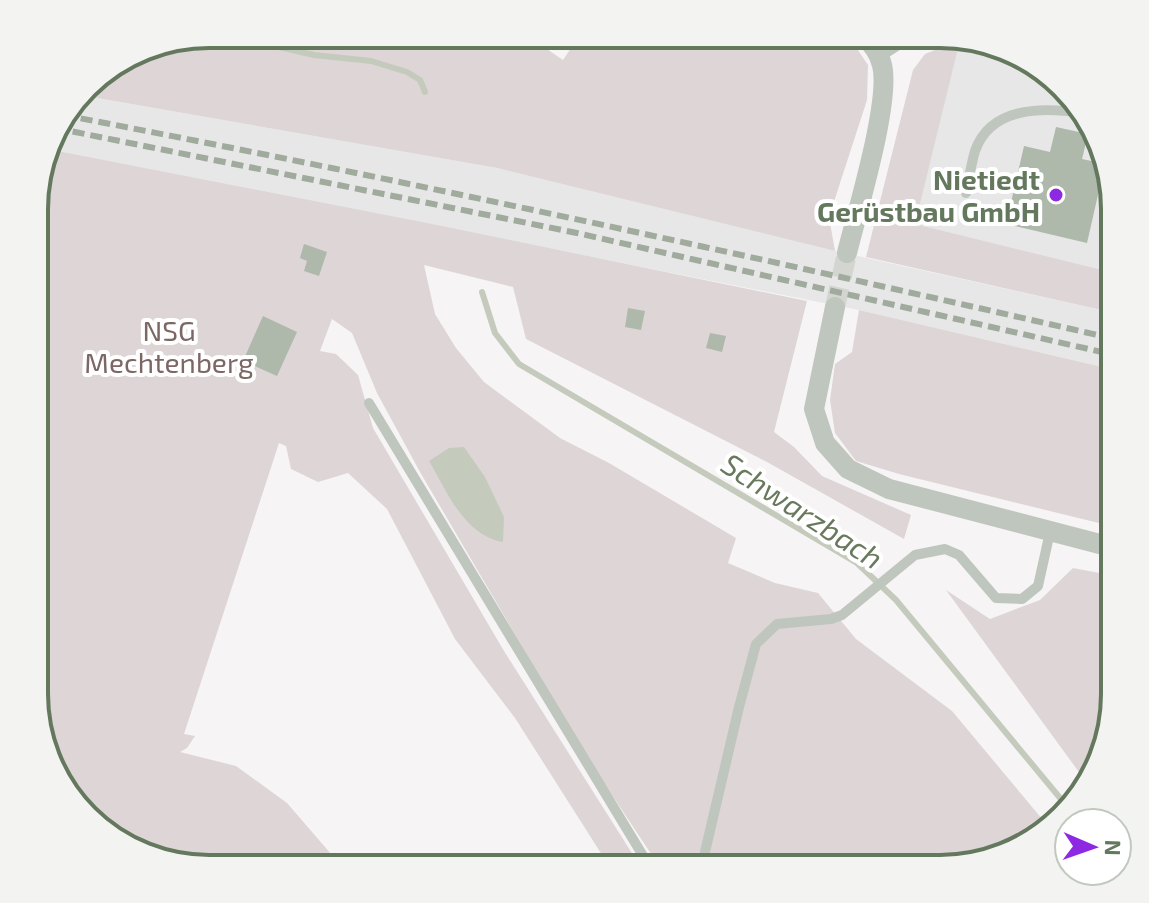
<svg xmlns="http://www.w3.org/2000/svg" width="1149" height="903" font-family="'Exo 2',sans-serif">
<rect width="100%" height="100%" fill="#f7f4f6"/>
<path fill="#e7e7e7" d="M960,38L1056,78L1097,132L1115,209V273L914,224Z
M80,95L497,168L835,251L1115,313V370L859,310L48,149L57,122Z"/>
<path fill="#ded5d6" d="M844,36L851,40L868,65L867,100L829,217L835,251L497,168L80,95L94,77L153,43L532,39L563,60L577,39Z
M960,40L915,224L1115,273V313L866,257L913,70L925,54Z
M48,149L432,224L807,301L774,432L794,447L822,476L911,515L904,539L767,462L526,339L513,287L424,265L435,314L456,348L484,382L560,438L609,463L736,538L728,563L775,583L818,593L856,639L952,711L1048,826L1007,855L940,869H661L585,754L420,472L377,393L352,333L332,319L320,351L336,354L358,375L373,428L504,651L642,869H611L515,718L455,639L387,509L348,473L318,482L291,469L286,446L279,443L184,734L195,736L187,748L180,752L236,766L287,803L344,869H198L93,825L52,771L34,706L36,186Z
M859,310L1115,370V527L899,474L856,461L835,433L830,400L835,364L852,352Z
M1073,568L1115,576V706L1084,779L946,590L990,619L1040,600Z"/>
<path fill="#c4cbbd" d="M464,447L485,477L504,517L503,542C464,535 448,493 429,461L449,448Z"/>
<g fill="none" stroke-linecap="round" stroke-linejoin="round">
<path stroke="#c4cbbd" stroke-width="6" d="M258,42L314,55L371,61L407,72L420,80L425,92
M482,292L495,333L519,364L857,563L896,600L1070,810"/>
</g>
<path fill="#aeb8ab" d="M1056,127L1088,134L1082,159L1105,164L1087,243L1006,224L1024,146L1050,152Z
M304,244L327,252L319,276L304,271L307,261L300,258Z
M628,308L645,311L641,330L625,327Z
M263,316L297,332L277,376L243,361Z
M710,333L726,336L722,352L706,348Z
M233,854L302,867L301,869H230Z"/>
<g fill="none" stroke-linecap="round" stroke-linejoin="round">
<path stroke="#d2d5d0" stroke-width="20" stroke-dasharray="20 10" stroke-linecap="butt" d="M835,307L847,253"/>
<path stroke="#bfc6bd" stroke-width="10" d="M966,193C969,180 971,164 975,151C991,106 1043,107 1082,113
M369,403L651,869
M701,869L739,707L756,644L777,624L831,619L842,615L915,555L945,549L959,555L996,598L1022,599L1038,586L1050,532"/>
<path stroke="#bfc6bd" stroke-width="20" d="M878,52L900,38L911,35
M847,253C857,212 891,101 882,65C879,53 872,43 862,35
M835,307L814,409L825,443L848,469L889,489L1115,548"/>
<path stroke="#a0aa9d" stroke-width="6" stroke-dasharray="12 6" stroke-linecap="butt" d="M63,115C415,182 765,259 1115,339
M55,128L577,233L1115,355"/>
</g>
<circle fill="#8d29e2" stroke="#fff" stroke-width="3" cx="1056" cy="195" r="8"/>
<g text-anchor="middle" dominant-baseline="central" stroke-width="8" stroke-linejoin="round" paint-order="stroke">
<g font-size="28" font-weight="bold" fill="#64785e" stroke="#fff" text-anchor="end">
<text x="1040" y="179">Nietiedt<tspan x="1040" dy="32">Gerüstbau GmbH</tspan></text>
</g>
<g font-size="28" fill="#7c6765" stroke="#fff">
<text x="169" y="330">NSG<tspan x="169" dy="32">Mechtenberg</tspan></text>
</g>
<g font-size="30" font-style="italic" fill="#69795d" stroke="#fff">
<text transform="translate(803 510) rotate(33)">Schwarzbach</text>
</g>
</g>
<path d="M0 0H1149V903H0ZM209 48H940A161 161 0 0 1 1101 209V694A161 161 0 0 1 940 855H209A161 161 0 0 1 48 694V209A161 161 0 0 1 209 48Z" fill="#f3f4f2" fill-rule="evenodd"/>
<path fill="none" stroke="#64785e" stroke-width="4" d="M209 48H940A161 161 0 0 1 1101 209V694A161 161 0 0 1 940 855H209A161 161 0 0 1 48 694V209A161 161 0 0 1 209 48Z"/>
<g transform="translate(1093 847) rotate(92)"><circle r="38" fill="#ffffff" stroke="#c1c9bf" stroke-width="2"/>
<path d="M0-6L14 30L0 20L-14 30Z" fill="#8d29e2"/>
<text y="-12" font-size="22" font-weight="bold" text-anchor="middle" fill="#64785e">N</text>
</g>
</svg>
